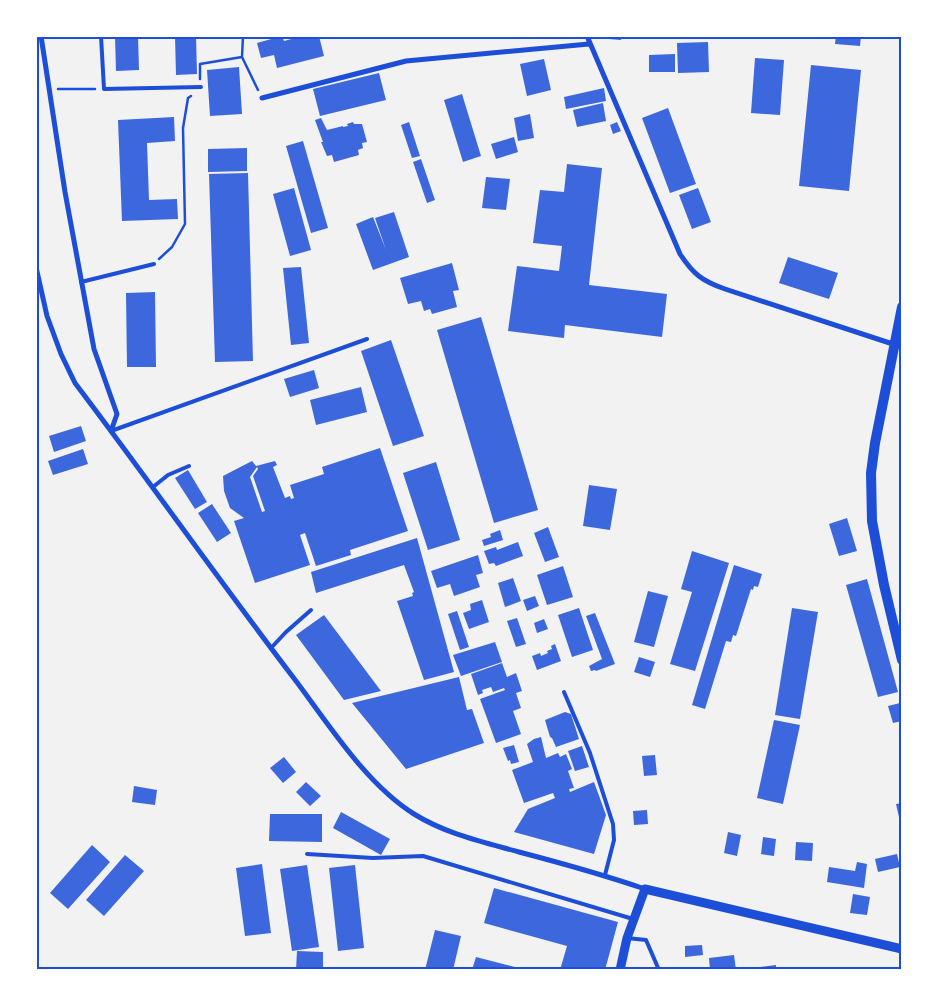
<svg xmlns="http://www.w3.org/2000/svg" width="938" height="1006" font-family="Lato,sans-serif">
<rect width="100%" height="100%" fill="#f2f2f2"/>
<path fill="#3d67dc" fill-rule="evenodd" d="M115,36H138L139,70L116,71Z
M175,36H196L197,74L176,75Z
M282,36L284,41L303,36H319L324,56L277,68L274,55L261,58L257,43Z
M596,36H622L621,40L596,38Z
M836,36H861L860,46L835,44Z
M708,42L709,72L678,73L677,43Z
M675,54V72H649V55Z
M755,58L784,60L780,115L751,113Z
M544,59L551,90L527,96L520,64Z
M811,65L861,70L849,191L799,186Z
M239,67L242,114L210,116L207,70Z
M379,73L386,100L320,116L313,89Z
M604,88L606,101L566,109L564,97Z
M462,94L481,156L463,162L444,100Z
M603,103L606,121L577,127L573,110Z
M668,108L696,184L670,193L642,118Z
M530,114L534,138L518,141L514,118Z
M174,117L175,141L147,143L149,200L177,199L178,219L122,221L118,120Z
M321,118L327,130L343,126V127L348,126L347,124L353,122L354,124H362L367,142L362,143L363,148L358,150L359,155L334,162L332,155L327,156L321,142H323L315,120Z
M409,122L420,156L412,158L401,125Z
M617,122L621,131L613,134L610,125Z
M514,137L518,152L496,159L491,144Z
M303,141L328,228L311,233L286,146Z
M247,148V171L208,172V149Z
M421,159L435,200L427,203L413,162Z
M567,164L602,168L589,285L667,294L662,337L565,325L564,338L508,331L517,266L559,271L562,246L533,243L540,190L564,192Z
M248,173L253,361L215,362L209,174Z
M486,177L510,179L506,210L482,208Z
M294,188L311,250L290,256L273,194Z
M698,188L711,222L692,229L679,195Z
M394,212L409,257L373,270L356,224L373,217L386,250L375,218Z
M788,257L838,273L829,299L779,283Z
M452,263L459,290L453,291L457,307L432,314L430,309L424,311L421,301L408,304L400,278Z
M301,267L309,343L291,345L283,268Z
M155,292L156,367H127L126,293Z
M481,317L538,510L494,523L437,330Z
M391,340L424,436L393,446L361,351Z
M314,370L319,388L290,397L284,379Z
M361,387L367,412L316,425L310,400Z
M81,426L86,441L54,452L49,436Z
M380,448L408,531L350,550L351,555L316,566L305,533L300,535L310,565L255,583L234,521L244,518L230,508L224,491L223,476L252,461L256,466L275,461L277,465L273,467L285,498L290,496L291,499L294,498L290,485L324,474L322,467ZM257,467L258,469L253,476L265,511L262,512L250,477Z
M83,449L88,464L53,475L48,461Z
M436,462L460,540L428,550L403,473Z
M188,470L207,502L195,509L175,478Z
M589,485L617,489L610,530L583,526Z
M212,504L231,533L217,542L198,513Z
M847,518L857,551L839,556L829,524Z
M548,527L559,557L545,562L534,533Z
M500,530L503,540L484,546L482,540L491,537L490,534Z
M417,538L454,672L424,680L397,601L413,596L412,593L414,592L404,565L316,593L311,572Z
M518,542L523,556L496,566L494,563L489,564L484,551L496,547L497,550Z
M692,551L729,563L695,671L670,664L692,592L681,589Z
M478,555L483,573L476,575L480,587L454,596L450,584L437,588L431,571Z
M734,565L762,574L758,587L754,586L753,590L751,589L736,636L733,635L731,642L726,641L705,709L692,705Z
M563,566L573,597L547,605L537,575Z
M513,578L521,601L505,607L498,583Z
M867,579L898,692L878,697L846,585Z
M648,591L668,596L654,647L634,642Z
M535,596L539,606L527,611L523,600Z
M482,600L489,622L469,629L463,613L471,610L470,604Z
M579,608L593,650L572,657L558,615Z
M792,608L818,612L800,719L775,715Z
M457,611L469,647L460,650L448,614Z
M595,613L615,664L596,671L595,670L591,671L589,666L602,659L586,616Z
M324,615L381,691L344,700L296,635Z
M517,618L526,644L516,647L507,621Z
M544,619L548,629L537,633L534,623Z
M495,642L502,662L461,676L453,655Z
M555,644L561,661L537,670L532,656L540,653L541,656L548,653L547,651L552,649L551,646Z
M639,657L655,662L650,677L634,672Z
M502,663L507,677L516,673L522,691L516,693L521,708L513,711L521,734L496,743L480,699L505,690L504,688L493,692L491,687L482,690L483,693L478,695L471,674Z
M459,677L467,710L472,709L484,743L406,769L352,703Z
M900,703L902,721L893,723L888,706Z
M565,712L571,714L579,739L556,747L552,738L550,737L545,720Z
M774,720L800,725L783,804L757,798Z
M541,737L546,758L558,753L560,757L566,754L572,769L568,771L574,788L569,789L570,792L594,782L606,815L594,854L514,832L528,809L555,798L553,793L524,803L512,770L533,762L527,744L534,739Z
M514,745L519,762L511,764L510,760L508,761L503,748Z
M582,746L589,767L575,771L568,751Z
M655,755L657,775L644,776L642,756Z
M284,757L296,772L283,783L270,768Z
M306,782L321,796L310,806L296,792Z
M134,786L157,790L155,805L132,802Z
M902,803V826H901L896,804Z
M647,810L648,824L634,825L633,811Z
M341,812L390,839L381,855L333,828Z
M270,814H322V842L269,841Z
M728,832L741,835L737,856L724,853Z
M763,837L776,839L774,856L761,854Z
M796,842L813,843L812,861L795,860Z
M92,845L110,862L68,909L50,893Z
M897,854L900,867L878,872L875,859Z
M125,855L144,871L104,916L86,900Z
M857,862L867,864L864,888L827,882L829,867L855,871Z
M262,864L271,933L245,936L236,868Z
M307,865L319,947L292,951L280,869Z
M355,865L364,948L338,951L329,868Z
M494,888L618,922L605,970H560L567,946L484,923Z
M853,894L870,897L867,915L850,913Z
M435,930L461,936L453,970H425Z
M702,945L703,955L685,957V946Z
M297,951L323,952V970H296Z
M734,955L736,970H710L709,958Z
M476,957L523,969V970H472Z
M776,965V970H760V967Z"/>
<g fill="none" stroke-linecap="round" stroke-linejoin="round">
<path stroke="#1d4ed8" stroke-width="2.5" d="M243,36L242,57L258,90
M200,79V64L242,57
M58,89H95
M159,259L172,247L185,224L183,128L188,98L191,96"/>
<path stroke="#1d4ed8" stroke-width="4" d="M101,36L104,89L201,87
M81,282L154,264
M111,431L367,339
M153,487L168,475L189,466
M271,648L286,632L311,610
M564,692L590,753L613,824L614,840L605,875
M307,854L373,858L423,856L633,919
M627,938L646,940L659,970"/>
<path stroke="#1d4ed8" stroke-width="5" d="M41,36L65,192L94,349L117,414L111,431
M587,36L680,254C693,274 702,281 725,289L902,347
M262,98L406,61L589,44
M36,267L47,316L61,354L75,383C150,482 221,583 296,681C329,725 367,785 414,814C446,834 483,842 519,852C561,863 604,875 645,889"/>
<path stroke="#1d4ed8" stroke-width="9" d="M620,970L627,938L645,889L902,949"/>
<path stroke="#1d4ed8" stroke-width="10" d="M902,307L875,443L871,473L872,521L884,585L902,660"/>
</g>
<rect width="938" height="1006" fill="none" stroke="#ffffff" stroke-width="75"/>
<rect x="38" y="38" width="862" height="930" fill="none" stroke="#1d4ed8" stroke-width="2"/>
</svg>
